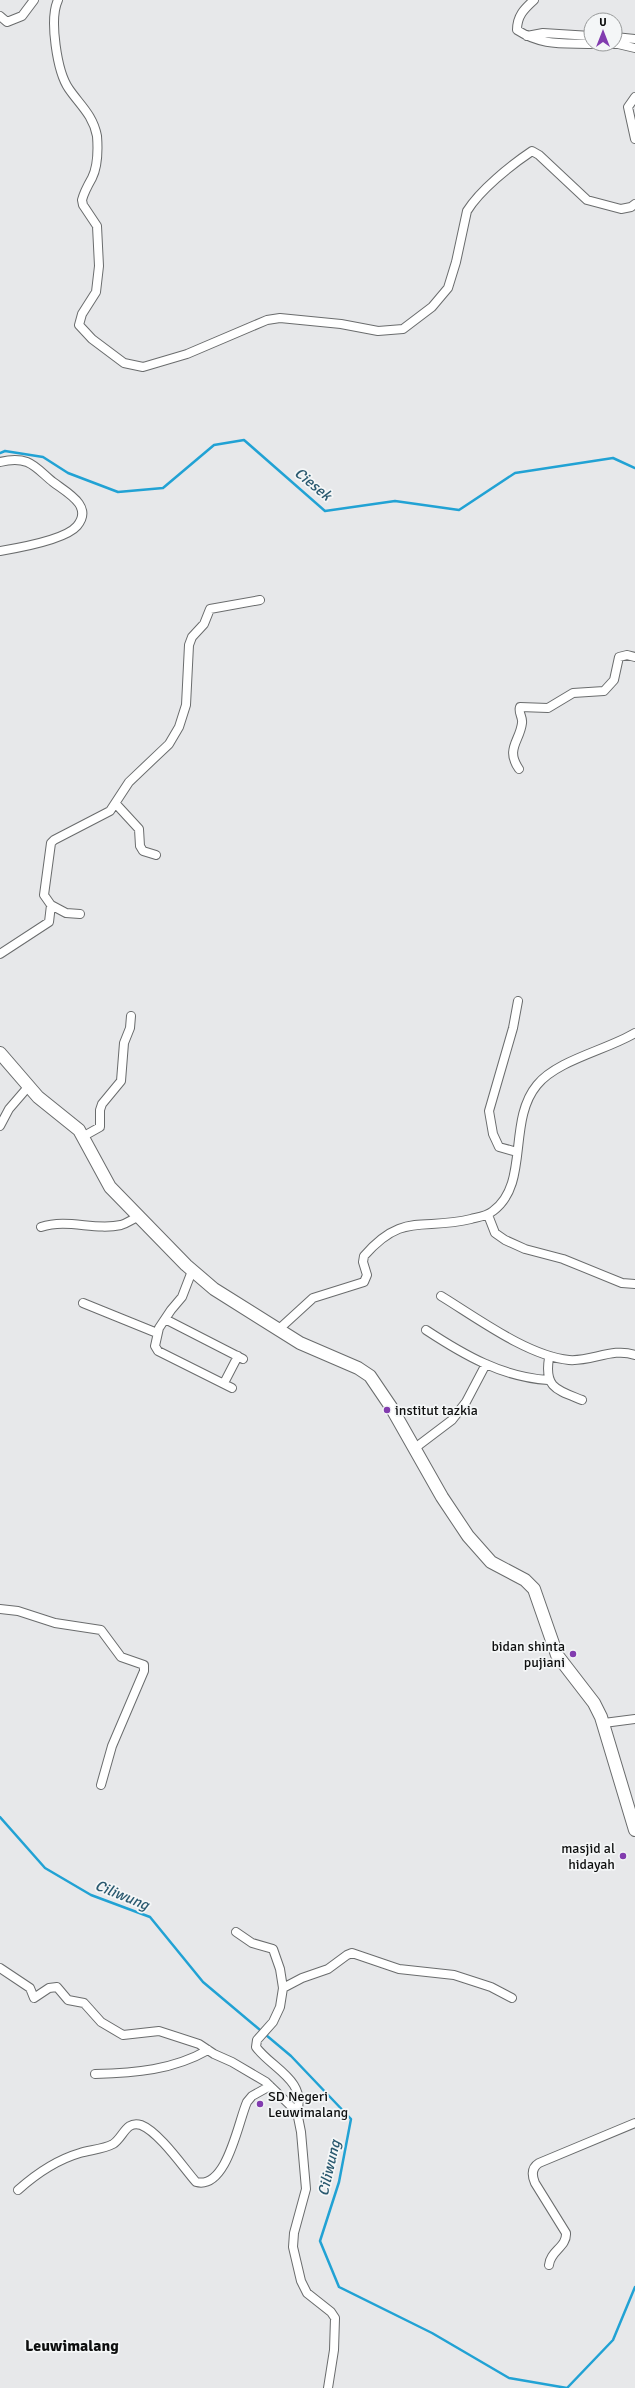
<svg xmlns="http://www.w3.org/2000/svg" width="635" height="2388" font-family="Signika,sans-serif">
<rect width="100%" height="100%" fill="#e7e8ea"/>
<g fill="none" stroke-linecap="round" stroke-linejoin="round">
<path stroke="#21a2d4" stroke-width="2.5" d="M0,453L5,451L43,457L68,473L118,492L163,488L214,445L244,440L325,511L395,501L459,510L515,473L613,458L635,468
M0,1817L45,1868L91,1895L150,1917L203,1982L291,2056L351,2119L339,2182L320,2241L339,2287L432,2333L509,2378L567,2388L613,2340L635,2287"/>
<defs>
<path id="street" d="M58,0C49,19 57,72 69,89C80,105 93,115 97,136C98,149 98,166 92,178C88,185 84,192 82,200L83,205L97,226L99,266L96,292L82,314L79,325L92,339L124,363L143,367L187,354L267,320L280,318L341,324L378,331L403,329L432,307L448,288L456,262L467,211C480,190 511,165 532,151L539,155L587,200L621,209L631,207L635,204
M534,0C524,9 517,16 517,30C542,46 562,43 591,44
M0,16L7,22L22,16L34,0
M527,36L543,33L591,36
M615,37L635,39
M598,44H618L635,48
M635,97L628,107L635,139
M0,462C8,460 19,459 27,462C37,466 45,476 53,482C66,492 94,506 77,526C65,540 18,548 0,551
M519,769C505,749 520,741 522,723C523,717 518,713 520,707L548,708L573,693L604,691L614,680L619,657L627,655L635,657
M116,804L139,829L140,846L143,851L156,855
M51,905L66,913L80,914
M0,954L49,922L51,905L44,895L51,843L54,840L110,811L129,782L169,744L179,727L186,705L189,645L192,637L204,624L210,609L260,600
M0,1126L9,1109L28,1087
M84,1136L100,1127V1110L102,1104L121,1081L124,1043L130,1028L131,1016
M517,1152L499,1147L493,1134L489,1111L513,1028L518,1001
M488,1215L495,1233L505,1240L525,1249L563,1259L622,1283L635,1284
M41,1227C68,1218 94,1231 121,1225C128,1223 132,1219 138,1217
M192,1271L182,1297L171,1310L159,1328L155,1346L158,1351L232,1388
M441,1296C477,1318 528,1356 569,1360C591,1362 613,1347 635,1355
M83,1303L157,1333
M165,1319L243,1359
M278,1330L313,1298L364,1282L367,1275L363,1262L364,1256C403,1211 423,1231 471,1219C479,1217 487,1216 493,1211C530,1184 507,1121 537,1085C557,1060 607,1050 635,1033
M426,1330C464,1355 502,1377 548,1380
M549,1358C544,1388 557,1390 582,1400
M224,1383L238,1356
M415,1448L452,1420L466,1402L486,1364
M0,1609L18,1611L55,1623L101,1630L121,1657L144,1665V1671L112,1746L101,1785
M604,1723L635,1719
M236,1932L252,1943L273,1949L280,1969L283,1988L280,2007L273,2022L257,2040L256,2047C271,2068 307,2080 297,2112
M0,1968L30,1988L34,1998L49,1988L57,1987L68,2000L84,2003L101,2022L123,2035L159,2031L199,2044L214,2054L232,2062L266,2082L297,2112L301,2132L306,2189L294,2233L293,2247L301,2281L307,2293L331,2312L335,2318L334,2350L328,2388
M283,1988L302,1978L328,1969L347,1955L352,1953L399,1969L454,1975L491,1987L512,1998
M95,2074C135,2073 173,2070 208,2050
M18,2190C37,2173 56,2160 80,2153C90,2150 104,2149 113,2144C123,2138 126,2120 141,2125C159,2132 183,2167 196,2182C227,2190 238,2122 247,2102L252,2096L270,2086
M549,2265C550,2251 567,2247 566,2233L535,2183C532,2176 531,2168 539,2163L635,2123"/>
<path id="secondary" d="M0,1053L38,1097L79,1130L110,1187L186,1265L214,1289L300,1343L358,1368L370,1376L391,1407L442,1497L468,1536L491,1562L525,1580L534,1589L557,1655L594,1703L601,1717L635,1830"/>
</defs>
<use href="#street" stroke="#6a6c6d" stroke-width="10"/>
<use href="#secondary" stroke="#6a6c6d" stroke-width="14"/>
<use href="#street" stroke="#fff" stroke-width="8"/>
<use href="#secondary" stroke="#fff" stroke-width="12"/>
</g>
<g fill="#823caf" stroke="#f4f6f7" stroke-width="1.5">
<circle cx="387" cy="1410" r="4"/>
<circle cx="573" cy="1654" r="4"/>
<circle cx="623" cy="1856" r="4"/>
<circle cx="260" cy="2104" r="4"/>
</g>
<g text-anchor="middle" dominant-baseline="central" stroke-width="3.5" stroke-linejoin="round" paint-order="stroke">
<g font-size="14" fill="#0e0f0f" stroke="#f4f6f7" text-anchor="start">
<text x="395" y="1410">institut tazkia</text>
<text x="565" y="1646" text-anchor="end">bidan shinta<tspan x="565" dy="16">pujiani</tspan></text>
<text x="615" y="1848" text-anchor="end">masjid al<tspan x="615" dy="16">hidayah</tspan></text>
<text x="268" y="2096">SD Negeri<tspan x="268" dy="16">Leuwimalang</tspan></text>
</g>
<g font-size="15" font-style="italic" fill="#2a596f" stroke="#f4f6f7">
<text transform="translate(313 484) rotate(39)">Ciesek</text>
<text transform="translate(122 1895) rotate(22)">Ciliwung</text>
<text transform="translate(329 2168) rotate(-77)">Ciliwung</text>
</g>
<g font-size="16" font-weight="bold" fill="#0e0f0f" stroke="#f4f6f7">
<text x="72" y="2346">Leuwimalang</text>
</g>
</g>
<g transform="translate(603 32)"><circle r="19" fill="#f4f6f7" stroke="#989a9a"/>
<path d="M0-3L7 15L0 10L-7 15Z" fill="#823caf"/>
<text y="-6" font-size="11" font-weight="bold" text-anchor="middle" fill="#0e0f0f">U</text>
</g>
</svg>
